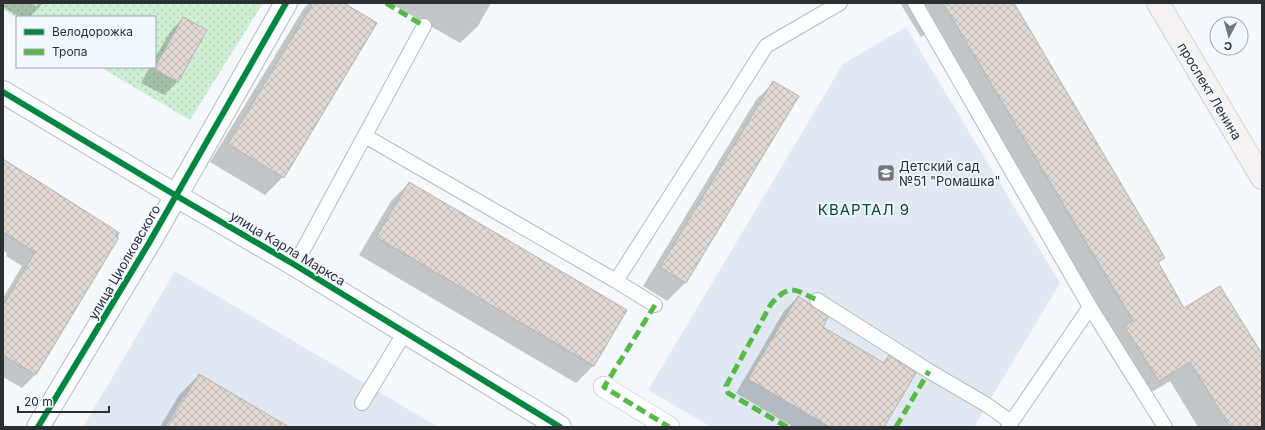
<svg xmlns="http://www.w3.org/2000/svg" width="1265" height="430" font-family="Inter,sans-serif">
<defs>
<pattern id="grass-dots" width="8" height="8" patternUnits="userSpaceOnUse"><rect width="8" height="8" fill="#ceeed3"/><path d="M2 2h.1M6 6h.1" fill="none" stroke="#b1ccb6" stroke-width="1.8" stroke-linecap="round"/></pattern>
<pattern id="building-cross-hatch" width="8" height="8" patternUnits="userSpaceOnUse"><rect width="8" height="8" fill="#e1d8d1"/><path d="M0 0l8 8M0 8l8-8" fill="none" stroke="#c1bab4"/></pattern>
</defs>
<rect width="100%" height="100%" fill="#f4f8fc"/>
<path fill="#e0e9f1" d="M906,27L1060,283L974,427H711L648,390L843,64Z
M175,271L373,388L438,427H83Z"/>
<path fill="url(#grass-dots)" d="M3,3H263L190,120L100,67H155V17L17,18L3,10Z"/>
<path fill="#0003" d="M3,3H31L38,7V5L35,3H43L30,17H20L3,7Z
M309,3H342L283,177L265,195L210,162L304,8Z
M390,3H491L478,26L460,43Z
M900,3H1006L1164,257L1158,264L1184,309L1262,356V427H1198L1170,381L1139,400L1105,346L1112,339L929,32L921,37Z
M183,18L206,31L177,82L164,95L141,83L150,67H155V58L170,32Z
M774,82L798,96L685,283L667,301L643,286L756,100Z
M3,159L120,233L35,375L22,388L3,377V298L22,266L6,256L7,253L3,251Z
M409,183L594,365L576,383L359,255L391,201Z
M798,297L821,327L883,363L889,357L883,427H793L736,393L784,311Z
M199,375L287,427H169L186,397H184L166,427H160L179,395Z"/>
<path fill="url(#building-cross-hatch)" stroke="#b3b3b3" d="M313,3H344L377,23L284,178L228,144Z
M943,3H1014L1165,258L1158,262L1184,308L1220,286L1262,354V427H1230L1190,362L1159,381L1124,326L1133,321Z
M183,17L207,30L178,82L154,69Z
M773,81L799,96L686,283L660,267Z
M3,159L115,230L118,239L36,375L3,355V306L35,252L3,232Z
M409,182L627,310L594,366L376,237Z
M798,296L828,317L823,327L884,363L889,355L916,373L884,427H830L748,379Z
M199,374L289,427H167Z"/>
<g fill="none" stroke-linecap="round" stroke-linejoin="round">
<defs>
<path id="service" d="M915,3L1090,307L1165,427
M365,136L616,281L766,46L840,3
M295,265L424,26
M616,281L655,305
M817,300L929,371L987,405L1011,422
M362,403L405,332
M1008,427L1090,307"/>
<path id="pedestrian" d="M604,387L669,427"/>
<path id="minor" d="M38,427L149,243L286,3"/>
<path id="tertiary" d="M3,92L175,195L295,265L560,427"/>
<path id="primary" d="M1158,3L1262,178"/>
</defs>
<use href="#service" stroke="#b7babe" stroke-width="16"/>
<use href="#pedestrian" stroke="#b7babe" stroke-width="22"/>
<use href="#minor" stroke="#b7babe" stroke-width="24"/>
<use href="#tertiary" stroke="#b7babe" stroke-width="24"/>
<use href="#primary" stroke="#d1d3d5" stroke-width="24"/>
<use href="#service" stroke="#fdfeff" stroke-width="14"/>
<use href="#pedestrian" stroke="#fdfeff" stroke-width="21"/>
<use href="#minor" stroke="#fdfeff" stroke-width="22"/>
<use href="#tertiary" stroke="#fdfeff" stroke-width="22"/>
<use href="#primary" stroke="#f7f2f2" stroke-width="22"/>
<path stroke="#58b947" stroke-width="5" stroke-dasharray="10 5" stroke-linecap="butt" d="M386,3L424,26
M655,305L604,387L669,427
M787,427L728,393L726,386L771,304C790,283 794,289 817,300
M896,427L929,371"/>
<defs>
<path id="cycleway" d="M3,92L175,195L295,265L560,427
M38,427L149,243L286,3"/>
</defs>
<use href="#cycleway" stroke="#f1f8ff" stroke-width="8"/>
<use href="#cycleway" stroke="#00873e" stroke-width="6"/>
</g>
<defs>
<symbol id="school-square" viewBox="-11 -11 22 22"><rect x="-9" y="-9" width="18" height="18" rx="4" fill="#727579" stroke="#f1f8ff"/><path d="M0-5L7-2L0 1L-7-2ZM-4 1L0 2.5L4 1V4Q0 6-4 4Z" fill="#fff"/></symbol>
</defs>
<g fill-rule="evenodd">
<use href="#school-square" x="876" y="163" width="20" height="20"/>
</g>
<g text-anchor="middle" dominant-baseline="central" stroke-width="3.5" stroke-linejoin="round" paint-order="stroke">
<g font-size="13" fill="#2c2f32" stroke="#f1f8ff">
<text transform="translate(1210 91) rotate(59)">проспект Ленина</text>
<text transform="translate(288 248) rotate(31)">улица Карла Маркса</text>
<text transform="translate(124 262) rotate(-60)">улица Циолковского</text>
</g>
<g font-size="13" fill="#2c2f32" stroke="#f1f8ff" text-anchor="start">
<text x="899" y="166">Детский сад<tspan x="899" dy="15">№51 "Ромашка"</tspan></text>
</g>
<g font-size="15" letter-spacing="1" fill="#08482a" stroke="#f1f8ff">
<text x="864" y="209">КВАРТАЛ 9</text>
</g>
</g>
<rect width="1265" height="430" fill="none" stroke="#2c2f32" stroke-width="8"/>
<rect x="16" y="16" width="140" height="52" fill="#f1f8ff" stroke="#a2a8ad"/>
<rect x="24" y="29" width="20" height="6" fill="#00873e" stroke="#a2a8ad"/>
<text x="52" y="36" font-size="12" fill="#2c2f32">Велодорожка</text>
<rect x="24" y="49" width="20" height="6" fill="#58b947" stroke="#a2a8ad"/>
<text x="52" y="56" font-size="12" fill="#2c2f32">Тропа</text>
<g transform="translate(1229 36) rotate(186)"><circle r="19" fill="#f1f8ff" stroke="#a2a8ad"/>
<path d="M0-3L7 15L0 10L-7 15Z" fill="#727579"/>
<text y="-6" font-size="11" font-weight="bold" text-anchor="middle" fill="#2c2f32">С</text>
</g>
<path d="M18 406v6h91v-6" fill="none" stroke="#2c2f32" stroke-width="2"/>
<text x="24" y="406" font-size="12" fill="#2c2f32" stroke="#f1f8ff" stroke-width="3" paint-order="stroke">20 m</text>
</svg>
